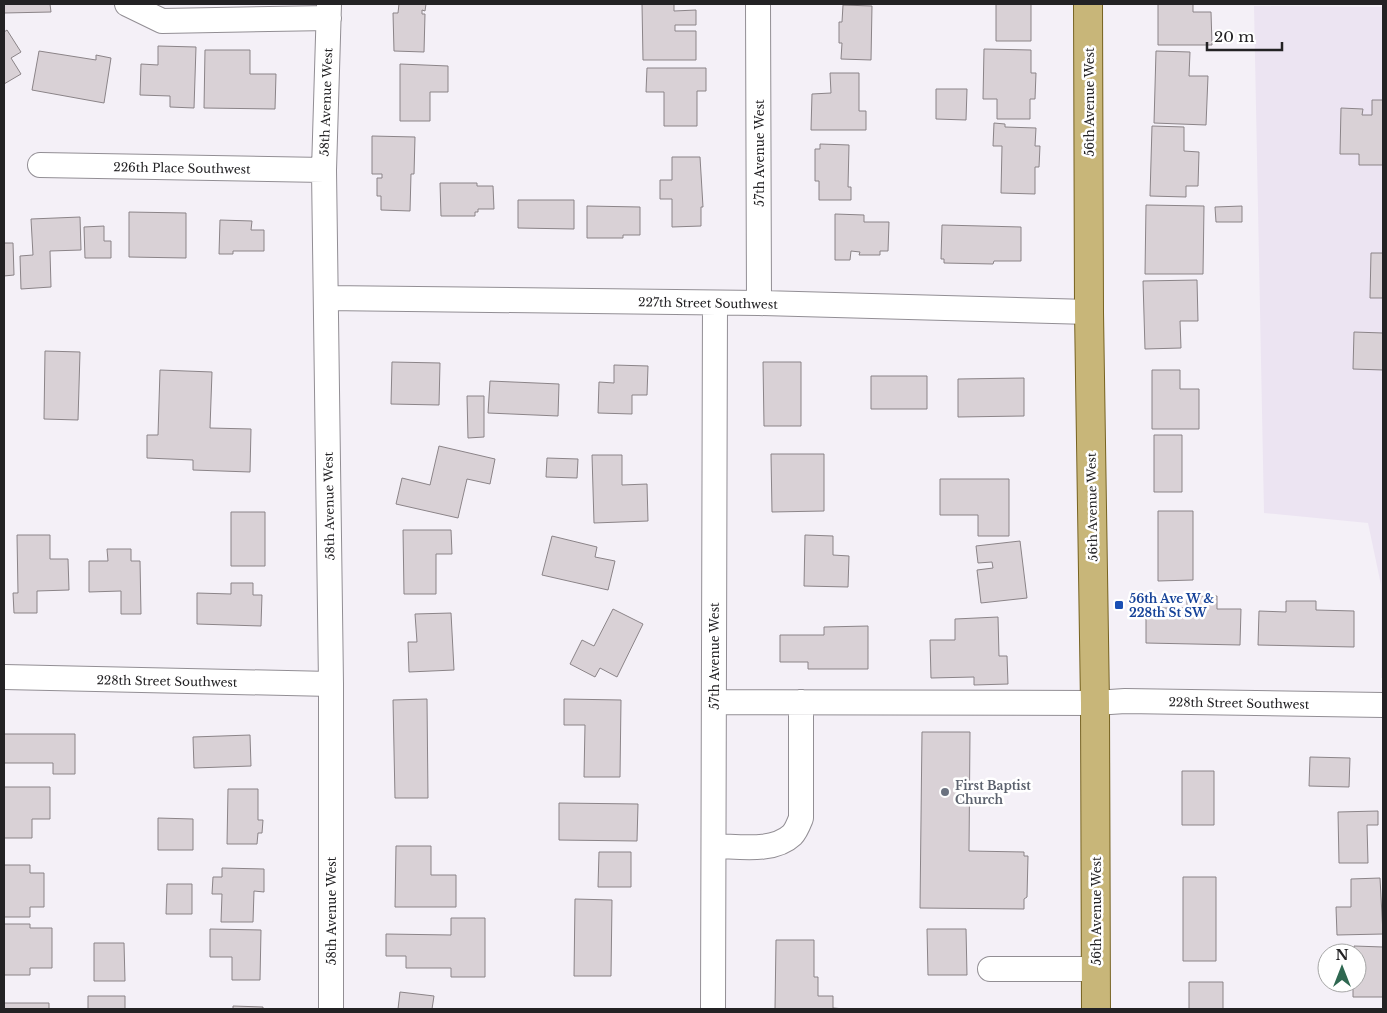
<svg xmlns="http://www.w3.org/2000/svg" width="1387" height="1013" font-family="'Libre Baskerville',serif">
<rect width="100%" height="100%" fill="#f4f0f7"/>
<path fill="#ece4f2" d="M1254,6L1383,7V678H1381V585L1368,523L1264,513Z"/>
<path fill="#d9d1d6" stroke="#8b8488" d="M4,4H50L51,12L4,13Z
M399,4H426L425,11L422,10V14H425L424,52L394,51L393,13H398Z
M642,4H674V11L696,10V25H675V31H696V60H643Z
M996,4H1031V41H996Z
M1158,4H1193V12H1211L1212,45H1158Z
M843,5L872,6L871,60L841,59L842,43H839V22H842Z
M7,30L21,52L11,58L21,74L4,84V32Z
M158,46L196,47L194,108L170,107V96L140,95L141,64L158,65Z
M984,49L1031,50V73H1036L1035,99H1030V119H997V99H983Z
M205,50H250V74H276L275,109L204,108Z
M39,51L96,60V55L111,58L104,103L32,90Z
M1156,51L1190,52L1189,76H1208L1206,125L1154,123Z
M400,64L448,66V92H430V121H400Z
M647,68H706V91H697V126H664V92H646Z
M830,73H859V111H866V130H811L812,94L831,93Z
M936,89H967L966,120L936,119Z
M1372,100H1383V165H1359V154H1340L1341,108L1363,109L1362,115H1372Z
M994,123L1005,124V127L1036,128L1035,146H1040L1039,167H1035V194L1001,193L1002,146H993Z
M1152,126L1184,127V151L1199,152L1198,186H1186V197L1150,196Z
M372,136L415,137L414,174H411L410,211L381,210V196H377V178H382V174H372Z
M820,144L849,145L848,187H851V200H819V181H815V149H820Z
M672,157H700L703,207H701V226L672,227V199H660V180H672Z
M440,183H477V186H493L494,209H478V212H475V216H441Z
M518,200H574V229L518,228Z
M1146,205L1204,206L1203,274H1145Z
M587,206L640,207V235H623V238H587Z
M1242,206V222H1216L1215,207Z
M129,212L186,213V258L129,257Z
M835,214L864,215V222H889L888,251H880V255H859L860,252L851,251L850,260H835Z
M80,217L81,250L50,251L51,287L21,289L20,256L33,255L31,219Z
M220,220L252,221L251,230H264V251H233V254H219Z
M942,225L1021,227V261H994L993,264L944,263V259H941Z
M104,226V241H111V258H85L84,227Z
M4,243H13L14,275L4,276Z
M1371,253H1383V298H1370Z
M1197,280L1198,321H1180L1181,348L1145,349L1143,281Z
M1354,332L1383,333V370L1353,369Z
M45,351L80,352L78,420L44,419Z
M392,362L440,363L439,405L391,404Z
M763,362H801V426H764Z
M614,365L648,366L647,395H632V414L598,413L599,382L614,383Z
M160,370L212,372L210,428L251,429L250,472L193,470V460L147,458V435H158Z
M1152,370H1180V389H1199V429H1152Z
M871,376H927V409H871Z
M1024,378V416L958,417V379Z
M490,381L559,384L558,416L488,413Z
M467,396H484V437L468,438Z
M1154,435H1182V492H1154Z
M439,446L495,459L490,484L467,479L458,518L396,504L402,478L430,485Z
M771,454H824V511L772,512Z
M592,455H622V485L647,484L648,521L594,523Z
M547,458L578,459L577,478L546,477Z
M940,479H1009V536H978V515H940Z
M1158,511H1193V580L1158,581Z
M231,512H265V566H231Z
M403,530H451L452,554H436V594H404Z
M17,535H50V559H68L69,590L37,591V613H14L13,593H18Z
M805,535L833,536V555L849,556L848,587L804,586Z
M552,536L597,547L595,557L615,561L608,590L542,575Z
M1020,541L1027,598L981,603L977,570L993,568L992,562L978,563L976,546Z
M107,549H131V561H140L141,614H121V591L89,592V561H108Z
M231,583H253V595H262L261,626L197,624V593L231,594Z
M1187,596H1217V609H1241L1240,645L1146,643V608H1187Z
M1286,601H1316V610L1354,611V647L1258,645L1259,611L1286,612Z
M613,609L643,624L617,677L600,668L595,677L570,664L582,640L594,646Z
M451,613L454,670L409,672L408,642H417L415,614Z
M998,617L999,656H1007L1008,684L974,685V677L931,678L930,640H955V619Z
M868,626V669H808V662H780V635H824V627Z
M427,699L428,798H395L393,700Z
M564,699L621,700L620,777H584L585,725H564Z
M922,732H970L969,851L1024,852V856H1028L1027,897L1024,899V909L920,908Z
M4,734H75V774H53V763H4Z
M250,735L251,766L194,768L193,737Z
M1310,757L1350,758L1349,787L1309,786Z
M1182,771H1214V825H1182Z
M4,787H50V819H32V838H4Z
M228,789H258V820H263L262,833H258L257,844H227Z
M559,803L638,804L637,841L559,840Z
M1378,811V825H1367L1368,863H1339L1338,812Z
M158,818L193,819V850H158Z
M396,846H431V875H456V907H395Z
M599,852H631V887H598Z
M4,865H30V873H44V907H30V917H4Z
M222,868L264,869V892L254,891L253,922H221L222,894H212L213,877H222Z
M1183,877H1216V961H1183Z
M1380,878L1383,934L1337,935L1336,907H1351V879Z
M167,884H192V914H166Z
M575,899L612,900L611,976H574Z
M451,918H485V977H451V968H406V956H386V934L451,935Z
M4,924H30V928H52V968H30V975H4Z
M210,929L261,930L260,980H232V957H210Z
M927,929H966L967,975H928Z
M776,940H814V977H818V996H833V1008L845,1009H775Z
M94,943H124L125,981H94Z
M1354,946L1383,947V997H1353V983H1357V953H1354Z
M1189,982H1223V1009H1189Z
M400,992L434,996L432,1009H398Z
M88,996H125V1009H88Z
M4,1003H49V1009H4Z
M233,1006L263,1007V1009H233Z"/>
<g fill="none" stroke-linecap="round" stroke-linejoin="round">
<defs>
<path id="minor" d="M127,4L162,21L329,18
M329,4L324,170L331,684V1009
M758,4L759,303
M40,165L324,170
M326,298L759,303L1089,312
M4,677L331,684
M714,702L1095,703L1125,701L1383,705
M714,846C737,846 773,853 792,835C796,831 799,823 801,818V702
M990,969H1096
M713,1009L715,303"/>
<path id="major" d="M1088,4L1089,312L1095,703L1096,1009"/>
</defs>
<use href="#minor" stroke="#928e94" stroke-width="26"/>
<use href="#major" stroke="#776321" stroke-width="30"/>
<use href="#minor" stroke="#fff" stroke-width="24"/>
<use href="#major" stroke="#c8b679" stroke-width="28"/>
</g>
<rect fill="#1a4fb4" stroke="#fff" stroke-width="2" x="1114" y="600" width="10" height="10" rx="2.5"/>
<circle fill="#6b7280" stroke="#fff" stroke-width="2" cx="945" cy="792" r="5"/>
<g text-anchor="middle" dominant-baseline="central" stroke-width="5" stroke-linejoin="round" paint-order="stroke">
<g font-size="12" fill="#232224" stroke="#fff">
<text transform="translate(326 102) rotate(-88)">58th Avenue West</text>
<text transform="translate(1089 102) rotate(-90)">56th Avenue West</text>
<text transform="translate(759 153) rotate(-90)">57th Avenue West</text>
<text transform="translate(182 168) rotate(1)">226th Place Southwest</text>
<text transform="translate(708 303) rotate(1)">227th Street Southwest</text>
<text transform="translate(329 506) rotate(-91)">58th Avenue West</text>
<text transform="translate(1092 507) rotate(-91)">56th Avenue West</text>
<text transform="translate(714 656) rotate(-90)">57th Avenue West</text>
<text transform="translate(167 681) rotate(1)">228th Street Southwest</text>
<text transform="translate(1239 703) rotate(1)">228th Street Southwest</text>
<text transform="translate(331 911) rotate(-90)">58th Avenue West</text>
<text transform="translate(1096 911) rotate(-90)">56th Avenue West</text>
</g>
<g font-size="12" font-weight="bold" fill="#164399" stroke="#fff" text-anchor="start">
<text x="1129" y="598">56th Ave W &amp;<tspan x="1129" dy="14">228th St SW</tspan></text>
</g>
<g font-size="12" font-weight="bold" fill="#5b616d" stroke="#fff" text-anchor="start">
<text x="955" y="785">First Baptist<tspan x="955" dy="14">Church</tspan></text>
</g>
</g>
<rect width="1387" height="1013" fill="none" stroke="#232224" stroke-width="10"/>
<g transform="translate(1342 968)"><circle r="24" fill="#ffffff" stroke="#a7a7a7"/>
<path d="M0-4L9 19L0 12L-9 19Z" fill="#2f6851"/>
<text y="-8" font-size="14" font-weight="bold" text-anchor="middle" fill="#232224">N</text>
</g>
<path d="M1207 42v8h75v-8" fill="none" stroke="#232224" stroke-width="2.5"/>
<text x="1214" y="42" font-size="15" fill="#232224" stroke="#ffffff" stroke-width="4" paint-order="stroke">20 m</text>
</svg>
